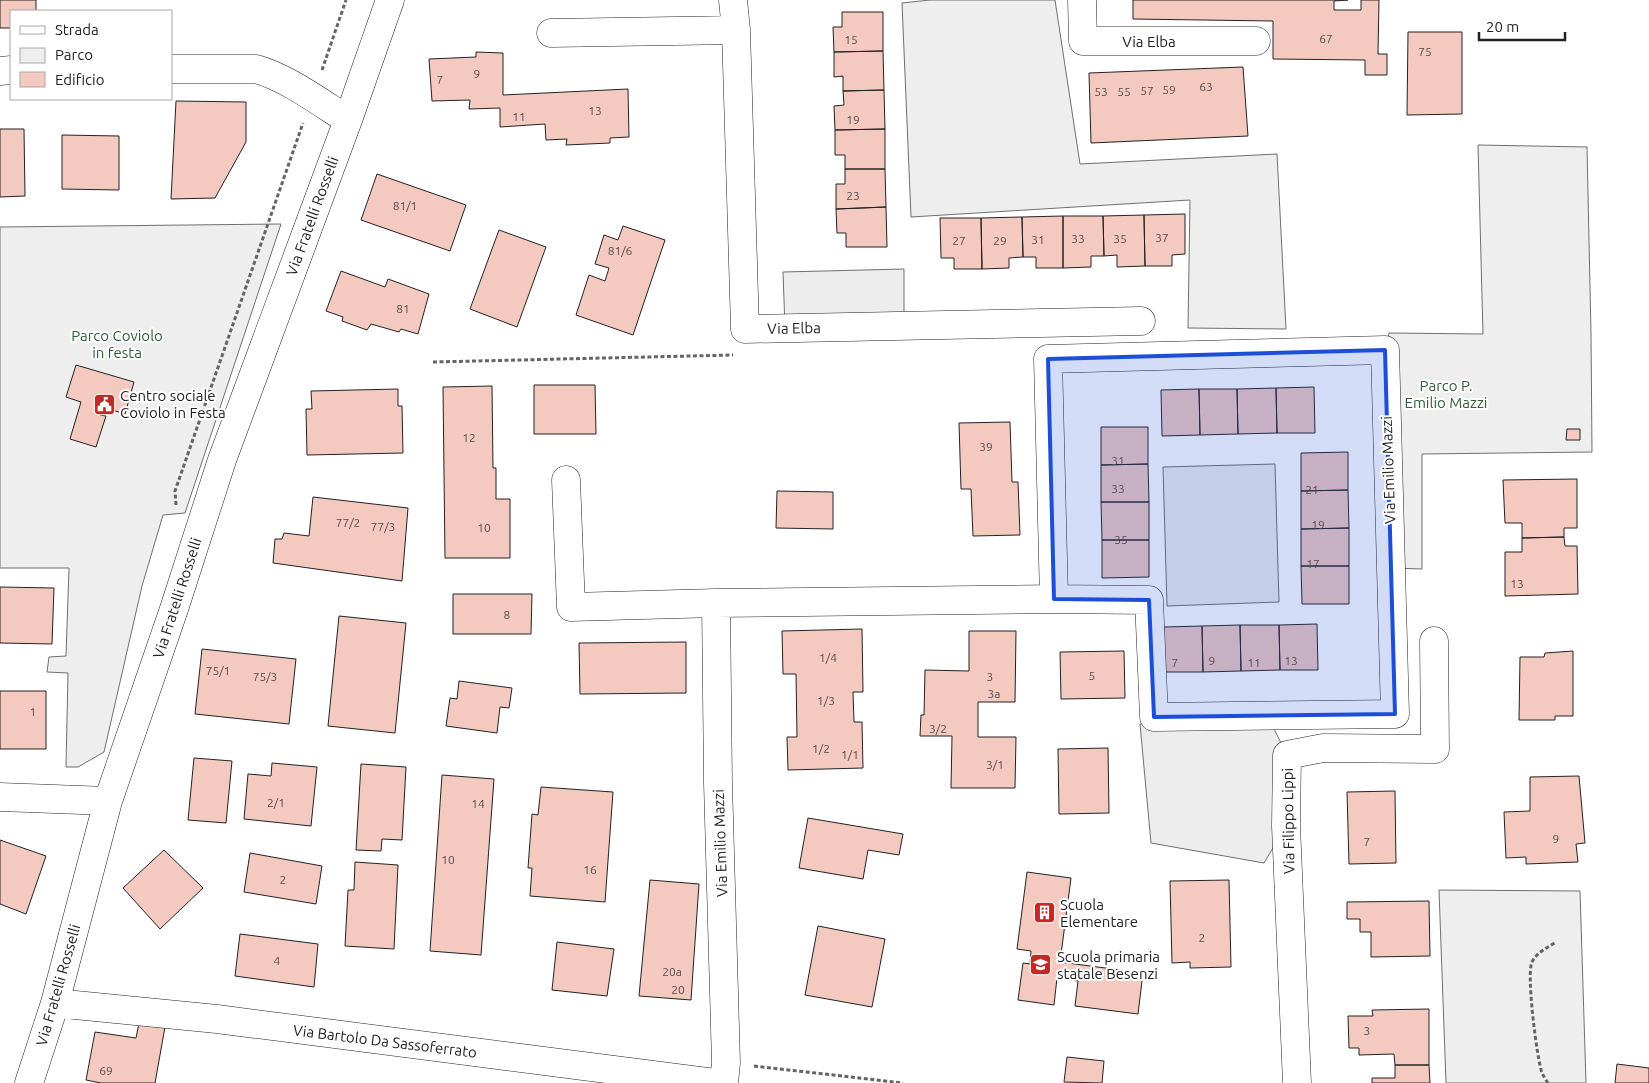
<svg xmlns="http://www.w3.org/2000/svg" width="1649" height="1083" font-family="Ubuntu,sans-serif">
<rect width="100%" height="100%" fill="#fff"/>
<path fill="#eee" stroke="#6f6f6f" d="M930,0H1055L1080,164L1277,154L1286,329L1188,328L1190,200L911,217L902,3Z
M1478,145L1587,147L1591,334L1592,452L1422,454V569L1391,568L1385,350L1389,333L1483,334Z
M281,224L185,513L163,515L142,586L104,752L78,767H66L68,673L47,672L49,657L66,656L69,568H0V227Z
M1275,464L1279,602L1167,606L1163,467Z
M1439,890L1580,891L1586,1083H1446Z"/>
<path fill="#ededed" stroke="#6f6f6f" d="M904,269V325L785,328L783,272Z
M1271,723L1287,755L1286,826L1264,863L1151,843L1140,724Z"/>
<path fill="#f3c9c0" stroke="#222" d="M0,0H36V11H11V28H0Z
M1133,0H1348L1334,1V10H1361V0H1379L1378,54H1387V75H1365V60L1273,59V21L1133,19Z
M842,12H883V51L834,52L833,27H842Z
M1408,32H1462V114L1407,115Z
M883,51L884,90L843,91V76L834,77V52Z
M476,52L503,53V95L628,89L629,137L610,138V143L566,145L567,139L546,140L545,124L500,127V108L469,109L470,100L432,101L429,59L476,57Z
M1243,67L1248,136L1091,143L1089,73Z
M884,90L885,129L835,130L834,106L844,105L843,91Z
M176,101L246,102V142L215,198L171,199Z
M0,129H24L25,196L0,197Z
M885,129V169H845V155H835V130Z
M62,135L119,136V190L62,189Z
M845,169H885L886,207L836,209V184H845Z
M377,174L466,205L450,251L361,220Z
M886,207L887,247H846V233H837L836,209Z
M1185,214V254L1172,255V266H1145L1144,215Z
M1144,215L1145,266L1117,267V255L1104,256L1103,216Z
M1063,216V268H1036V257H1023L1022,217Z
M1063,216H1103L1104,256H1091V267L1063,268Z
M1022,217L1023,257L1009,258V268L982,269L981,218Z
M940,218H981L982,269H954V258H941Z
M623,226L665,240L633,335L576,315L589,275L605,281L609,268L595,264L604,235L618,240Z
M499,230L546,247L517,327L470,309Z
M341,271L385,287L388,279L429,294L418,334L401,329L399,332L371,324L367,330L342,321L343,317L326,311Z
M76,365L134,382L125,414L103,407L100,415L106,416L96,447L70,439L81,402L66,397Z
M534,385H595L596,434H534Z
M492,386L493,468H496V499H510V558H445L443,387Z
M1314,387L1315,433H1277L1276,388Z
M1276,388L1277,433L1238,434L1237,389Z
M398,389V406H402L403,453L307,455L306,409H312L311,391Z
M1199,389H1237L1238,434L1200,435Z
M1199,389L1200,435L1162,436L1161,390Z
M1010,422L1012,482H1018L1020,535L973,536L971,489H961L959,423Z
M1101,427H1148V464L1101,465Z
M1567,429H1580V440H1566Z
M1348,452V490L1301,491V453Z
M1148,464L1149,502H1101V465Z
M1577,479V528H1564V537L1522,538V523H1505L1503,480Z
M1348,490L1349,528L1301,529V491Z
M777,491L833,492V529L776,528Z
M313,497L408,508L402,581L273,563L275,539H282L284,533L309,536Z
M1101,502H1149V540H1102Z
M1349,528V566H1301V529Z
M1564,537L1565,546H1577L1578,594L1505,596V552H1522V538Z
M1102,540H1149V577L1102,578Z
M1301,566H1349V604H1302Z
M0,587L54,588L52,644L0,643Z
M453,594H532L531,634H453Z
M339,616L406,623L395,733L328,726Z
M1317,624L1318,670H1280L1279,625Z
M1240,625L1241,671L1203,672L1202,626Z
M1240,625H1279L1280,670L1241,671Z
M1202,626L1203,672H1165L1164,627Z
M862,629L863,692H853L854,722H862L863,768L788,770L787,737H797L796,674H783L782,631Z
M969,631H1016L1015,702H978V737H1016L1015,788H951L952,736H920L921,715H924L925,670L969,671Z
M686,642V693L580,694L579,643Z
M202,649L296,659L289,724L195,714Z
M1124,651L1125,698L1061,699L1060,652Z
M1573,651V716H1555V720H1519L1520,657H1544L1545,653Z
M459,681L512,688L509,708L500,707L497,733L446,726L450,698L457,699Z
M0,691H46V749H0Z
M1108,748L1109,813L1059,814L1058,749Z
M194,758L232,761L226,823L188,820Z
M272,763L317,767L311,826L244,819L248,774L271,776Z
M361,764L406,767L402,840L382,839L381,851L356,850Z
M442,775L494,779L481,955L430,951Z
M1579,776L1585,843L1576,844L1578,862L1526,864V857L1506,858L1504,812L1530,811V777Z
M541,787L613,792L605,902L530,896L532,868H528L532,814L538,815Z
M1395,791L1396,863L1349,864L1347,792Z
M808,818L903,834L899,855L868,850L863,879L799,868Z
M0,840L46,856L26,914L0,904Z
M164,850L203,888L160,929L123,888Z
M250,853L322,866L316,904L244,892Z
M355,862L398,865L394,949L345,946L348,890H354Z
M1027,872L1071,878L1060,962L1143,973L1138,1014L1075,1006L1078,981L1057,978L1054,1005L1018,1000L1023,963L1030,964L1031,951L1017,949Z
M650,880L699,884L691,1000L639,996Z
M1229,880L1231,967L1190,968V962L1172,963L1170,881Z
M1429,901L1430,956L1371,957V932H1360V919H1347V902Z
M818,926L885,939L872,1007L805,995Z
M240,934L318,944L314,987L235,976Z
M557,942L614,949L607,996L552,990Z
M1429,1009V1065H1395L1394,1054L1359,1055V1048H1349L1348,1016H1373L1372,1010Z
M139,1023L165,1027L155,1083H101L86,1080L95,1032L136,1038Z
M1067,1057L1104,1061L1102,1083L1064,1082Z
M1617,1064L1649,1068V1083H1615Z
M1395,1065H1429L1430,1083H1372V1078H1395Z"/>
<g fill="none" stroke-linecap="round" stroke-linejoin="round">
<defs>
<path id="minor" d="M733,0L736,30L745,329L1141,321
M1082,0L1083,41H1256
M551,33L736,30
M171,69H256C286,77 321,103 348,120
M0,71L11,70
M566,480L571,607L716,603
M0,797L108,801
M55,1003L217,1019L715,1083
M29,1083L55,1003L108,801L174,609L222,460L348,120L390,0
M724,1083L726,1063L718,783L716,603L1054,599L1048,359L1385,350L1395,714L1154,717L1149,600L1054,599
M1297,1083L1286,826L1287,755L1323,748L1435,749L1434,641"/>
</defs>
<use href="#minor" stroke="#222" stroke-width="29"/>
<path stroke="#646464" stroke-width="3" stroke-dasharray="4 2.5" stroke-linecap="butt" d="M322,70L346,0
M433,362L733,355
M176,505L175,491L303,123
M754,1066L903,1083
M1548,1083C1546,1080 1544,1077 1542,1073C1537,1059 1526,974 1532,962C1537,952 1547,948 1556,942"/>
<use href="#minor" stroke="#fff" stroke-width="28"/>
</g>
<path fill="#1d4ed8" fill-opacity="0.2" stroke="#1d4ed8" stroke-width="4" stroke-linejoin="round" d="M1385,350L1395,714L1154,717L1149,600L1054,599L1048,359Z"/>
<defs>
<symbol id="civic-square" viewBox="-11 -11 22 22"><rect x="-9" y="-9" width="18" height="18" rx="4" fill="#c62828" stroke="#fff"/><path d="M-.6-6.5H3V-4.5H.6V-3L4-1V1h2V6H-6V1h2V-1L-.6-3ZM-1.2 2.5V6h2.4V2.5Z" fill="#fff"/></symbol>
<symbol id="building-square" viewBox="-11 -11 22 22"><rect x="-9" y="-9" width="18" height="18" rx="4" fill="#c62828" stroke="#fff"/><path d="M-4-6H4V6H1V3H-1V6H-4ZM-2.5-4.3h1.7v1.8h-1.7ZM.8-4.3h1.7v1.8H.8ZM-2.5-1h1.7V.8h-1.7ZM.8-1h1.7V.8H.8Z" fill="#fff"/></symbol>
<symbol id="school-square" viewBox="-11 -11 22 22"><rect x="-9" y="-9" width="18" height="18" rx="4" fill="#c62828" stroke="#fff"/><path d="M0-5L7-2L0 1L-7-2ZM-4 1L0 2.5L4 1V4Q0 6-4 4Z" fill="#fff"/></symbol>
</defs>
<g fill-rule="evenodd">
<use href="#civic-square" x="92" y="392" width="25" height="25"/>
<use href="#building-square" x="1032" y="900" width="25" height="25"/>
<use href="#school-square" x="1028" y="952" width="25" height="25"/>
</g>
<g text-anchor="middle" dominant-baseline="central" stroke-width="4" stroke-linejoin="round" paint-order="stroke">
<g font-size="12" fill="#564c4a">
<text x="1326" y="38">67</text>
<text x="851" y="39">15</text>
<text x="1425" y="51">75</text>
<text x="477" y="73">9</text>
<text x="440" y="79">7</text>
<text x="1206" y="86">63</text>
<text x="1169" y="89">59</text>
<text x="1147" y="90">57</text>
<text x="1101" y="91">53</text>
<text x="1124" y="91">55</text>
<text x="595" y="110">13</text>
<text x="519" y="116">11</text>
<text x="853" y="119">19</text>
<text x="853" y="195">23</text>
<text x="405" y="205">81/1</text>
<text x="1162" y="237">37</text>
<text x="1078" y="238">33</text>
<text x="1120" y="238">35</text>
<text x="1038" y="239">31</text>
<text x="959" y="240">27</text>
<text x="1000" y="240">29</text>
<text x="620" y="250">81/6</text>
<text x="403" y="308">81</text>
<text x="469" y="437">12</text>
<text x="986" y="446">39</text>
<text x="1118" y="460">31</text>
<text x="1118" y="488">33</text>
<text x="1312" y="489">21</text>
<text x="348" y="522">77/2</text>
<text x="1318" y="524">19</text>
<text x="383" y="526">77/3</text>
<text x="484" y="527">10</text>
<text x="1121" y="539">35</text>
<text x="1313" y="563">17</text>
<text x="1517" y="583">13</text>
<text x="507" y="614">8</text>
<text x="828" y="657">1/4</text>
<text x="1212" y="660">9</text>
<text x="1291" y="660">13</text>
<text x="1175" y="662">7</text>
<text x="1254" y="662">11</text>
<text x="218" y="670">75/1</text>
<text x="1092" y="675">5</text>
<text x="265" y="676">75/3</text>
<text x="990" y="676">3</text>
<text x="994" y="693">3a</text>
<text x="826" y="700">1/3</text>
<text x="33" y="711">1</text>
<text x="938" y="728">3/2</text>
<text x="821" y="748">1/2</text>
<text x="850" y="754">1/1</text>
<text x="995" y="764">3/1</text>
<text x="276" y="802">2/1</text>
<text x="478" y="803">14</text>
<text x="1556" y="838">9</text>
<text x="1367" y="841">7</text>
<text x="448" y="859">10</text>
<text x="590" y="869">16</text>
<text x="283" y="879">2</text>
<text x="1202" y="937">2</text>
<text x="277" y="960">4</text>
<text x="672" y="971">20a</text>
<text x="678" y="989">20</text>
<text x="1367" y="1030">3</text>
<text x="106" y="1070">69</text>
</g>
<g font-size="15" fill="#222" stroke="#fff">
<text x="1149" y="41">Via Elba</text>
<text transform="translate(312 216) rotate(-70)">Via Fratelli Rosselli</text>
<text transform="translate(794 328) rotate(-1)">Via Elba</text>
<text transform="translate(1388 470) rotate(-92)">Via Emilio Mazzi</text>
<text transform="translate(177 598) rotate(-72)">Via Fratelli Rosselli</text>
<text transform="translate(1288 821) rotate(-91)">Via Filippo Lippi</text>
<text transform="translate(720 843) rotate(-92)">Via Emilio Mazzi</text>
<text transform="translate(58 985) rotate(-74)">Via Fratelli Rosselli</text>
<text transform="translate(385 1041) rotate(7)">Via Bartolo Da Sassoferrato</text>
</g>
<g font-size="15" fill="#2f5e38" stroke="#fff">
<text x="117" y="335">Parco Coviolo<tspan x="117" dy="17">in festa</tspan></text>
<text x="1446" y="385">Parco P.<tspan x="1446" dy="17">Emilio Mazzi</tspan></text>
</g>
<g font-size="15" fill="#222" stroke="#fff" text-anchor="start">
<text x="120" y="395">Centro sociale<tspan x="120" dy="17">Coviolo in Festa</tspan></text>
<text x="1060" y="904">Scuola<tspan x="1060" dy="17">Elementare</tspan></text>
<text x="1057" y="956">Scuola primaria<tspan x="1057" dy="17">statale Besenzi</tspan></text>
</g>
</g>
<rect x="10" y="10" width="162" height="90" fill="#ffffff" stroke="#a7a7a7"/>
<rect x="20" y="26" width="25" height="8" fill="#ffffff" stroke="#a7a7a7"/>
<text x="55" y="35" font-size="15" fill="#222222">Strada</text>
<rect x="20" y="48" width="25" height="15" fill="#eeeeee" stroke="#a7a7a7"/>
<text x="55" y="60" font-size="15" fill="#222222">Parco</text>
<rect x="20" y="72" width="25" height="15" fill="#f3c9c0" stroke="#a7a7a7"/>
<text x="55" y="85" font-size="15" fill="#222222">Edificio</text>
<path d="M1479 32v8h86v-8" fill="none" stroke="#222222" stroke-width="2.5"/>
<text x="1486" y="32" font-size="15" fill="#222222" stroke="#ffffff" stroke-width="4" paint-order="stroke">20 m</text>
</svg>
